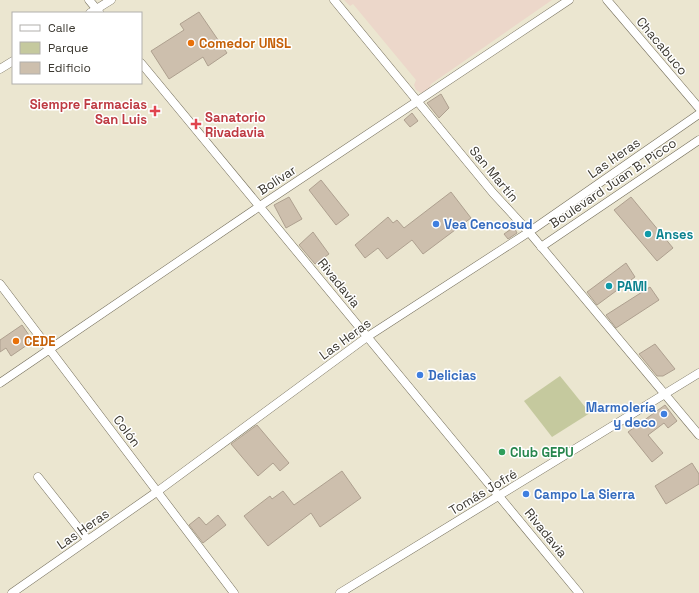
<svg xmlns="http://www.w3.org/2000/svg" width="699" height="593" font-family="'Space Grotesk',sans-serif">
<rect width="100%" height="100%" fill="#ebe6d0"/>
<path fill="#ecd7ca" d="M344,0H552L431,84L429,90L423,94L416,90L414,85L416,80L353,4L350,6Z"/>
<path fill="#c5c99e" d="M560,376L590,413L552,437L524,401Z"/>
<path fill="#cdbfad" stroke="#aea08f" d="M199,12L227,53L208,66L203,57L169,79L151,51L184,30L180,24Z
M441,94L449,108L439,118L427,103Z
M412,113L418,121L410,127L404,120Z
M321,180L349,215L336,225L309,190Z
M451,192L471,218L423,254L412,240L387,259L378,248L365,258L355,245L388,217L393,223L397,220L404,228Z
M289,197L302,219L286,228L274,205Z
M631,197L673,248L657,261L614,210Z
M514,227L517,233L508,239L504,234Z
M313,232L329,254L315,264L299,245Z
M626,263L635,277L597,305L587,292Z
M650,287L659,300L616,328L606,315Z
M22,325L33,341L11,356L6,348L0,352V340Z
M655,344L675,369L663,376H657L639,354Z
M665,405L677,421L668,428L664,423L648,435L663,453L652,462L628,432Z
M257,425L289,463L280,471L273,463L258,476L231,444Z
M692,463L699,474V484L666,504L655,486Z
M342,471L361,498L320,527L311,513L268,546L244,516L270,496L272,499L283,491L294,505Z
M218,515L226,525L203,543L189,525L199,517L206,525Z"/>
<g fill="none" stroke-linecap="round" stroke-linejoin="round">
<defs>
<path id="street" d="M89,0L99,12
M334,0L493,193L529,232L699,435
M607,0L699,108
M90,13L111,0
M141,63L579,593
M0,69L13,61
M541,247L699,140
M0,284L234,593
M0,383L260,206L569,0
M38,477L87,539
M12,593L158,491L367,337L529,232L699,114
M340,593L699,373"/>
</defs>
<use href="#street" stroke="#756f5c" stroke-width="9"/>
<use href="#street" stroke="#fff" stroke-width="8"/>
</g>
<g fill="#e8710a" stroke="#fff" stroke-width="1.5">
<circle cx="191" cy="43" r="4"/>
<circle cx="16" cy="341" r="4"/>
</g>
<g fill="#e0444e" stroke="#fff" stroke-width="1.5">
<path d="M153 105h4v4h4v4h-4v4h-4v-4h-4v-4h4z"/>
<path d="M194 118h4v4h4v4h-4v4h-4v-4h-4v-4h4z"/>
</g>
<g fill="#3f7fe0" stroke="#fff" stroke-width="1.5">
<circle cx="436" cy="224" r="4"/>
<circle cx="420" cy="375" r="4"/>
<circle cx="664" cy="414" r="4"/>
<circle cx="526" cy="494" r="4"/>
</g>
<g fill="#0f9aa8" stroke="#fff" stroke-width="1.5">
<circle cx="648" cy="234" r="4"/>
<circle cx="609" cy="286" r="4"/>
</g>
<circle fill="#2e9e5b" stroke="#fff" stroke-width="1.5" cx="502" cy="452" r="4"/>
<g text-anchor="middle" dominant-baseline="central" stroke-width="3" stroke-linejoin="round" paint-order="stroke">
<g font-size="13" font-weight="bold" fill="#c56008" stroke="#fff" text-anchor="start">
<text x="199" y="43">Comedor UNSL</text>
<text x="24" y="341">CEDE</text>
</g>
<g font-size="13" fill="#3b3830" stroke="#fff">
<text transform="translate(662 46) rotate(50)">Chacabuco</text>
<text transform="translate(614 158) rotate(-35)">Las Heras</text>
<text transform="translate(494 174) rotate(50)">San Martín</text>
<text transform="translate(277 180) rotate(-33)">Bolívar</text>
<text transform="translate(613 183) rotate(-34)">Boulevard Juan B. Picco</text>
<text transform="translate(339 283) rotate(51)">Rivadavia</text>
<text transform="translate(345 339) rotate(-36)">Las Heras</text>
<text transform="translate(127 431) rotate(53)">Colón</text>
<text transform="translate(483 492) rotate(-31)">Tomás Jofré</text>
<text transform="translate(83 529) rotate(-35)">Las Heras</text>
<text transform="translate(546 533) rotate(51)">Rivadavia</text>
</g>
<g font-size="13" font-weight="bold" fill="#be3a42" stroke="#fff" text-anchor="end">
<text x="147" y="104">Siempre Farmacias<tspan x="147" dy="15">San Luis</tspan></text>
<text x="205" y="117" text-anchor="start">Sanatorio<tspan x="205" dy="15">Rivadavia</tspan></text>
</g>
<g font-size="13" font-weight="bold" fill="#366cbe" stroke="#fff" text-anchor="start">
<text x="444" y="224">Vea Cencosud</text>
<text x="428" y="375">Delicias</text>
<text x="656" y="407" text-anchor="end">Marmolería<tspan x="656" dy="15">y deco</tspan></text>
<text x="534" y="494">Campo La Sierra</text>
</g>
<g font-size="13" font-weight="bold" fill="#0d838f" stroke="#fff" text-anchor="start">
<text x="656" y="234">Anses</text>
<text x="617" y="286">PAMI</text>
</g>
<g font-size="13" font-weight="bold" fill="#27864d" stroke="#fff" text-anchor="start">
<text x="510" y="452">Club GEPU</text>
</g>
</g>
<rect x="12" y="12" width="130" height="72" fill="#ffffff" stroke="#b1afac"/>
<rect x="20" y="25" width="20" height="6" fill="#ffffff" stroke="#b1afac"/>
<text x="48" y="32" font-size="12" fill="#3b3830">Calle</text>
<rect x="20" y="42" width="20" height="12" fill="#c5c99e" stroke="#b1afac"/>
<text x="48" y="52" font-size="12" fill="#3b3830">Parque</text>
<rect x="20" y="62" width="20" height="12" fill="#cdbfad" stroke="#b1afac"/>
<text x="48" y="72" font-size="12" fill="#3b3830">Edificio</text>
</svg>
